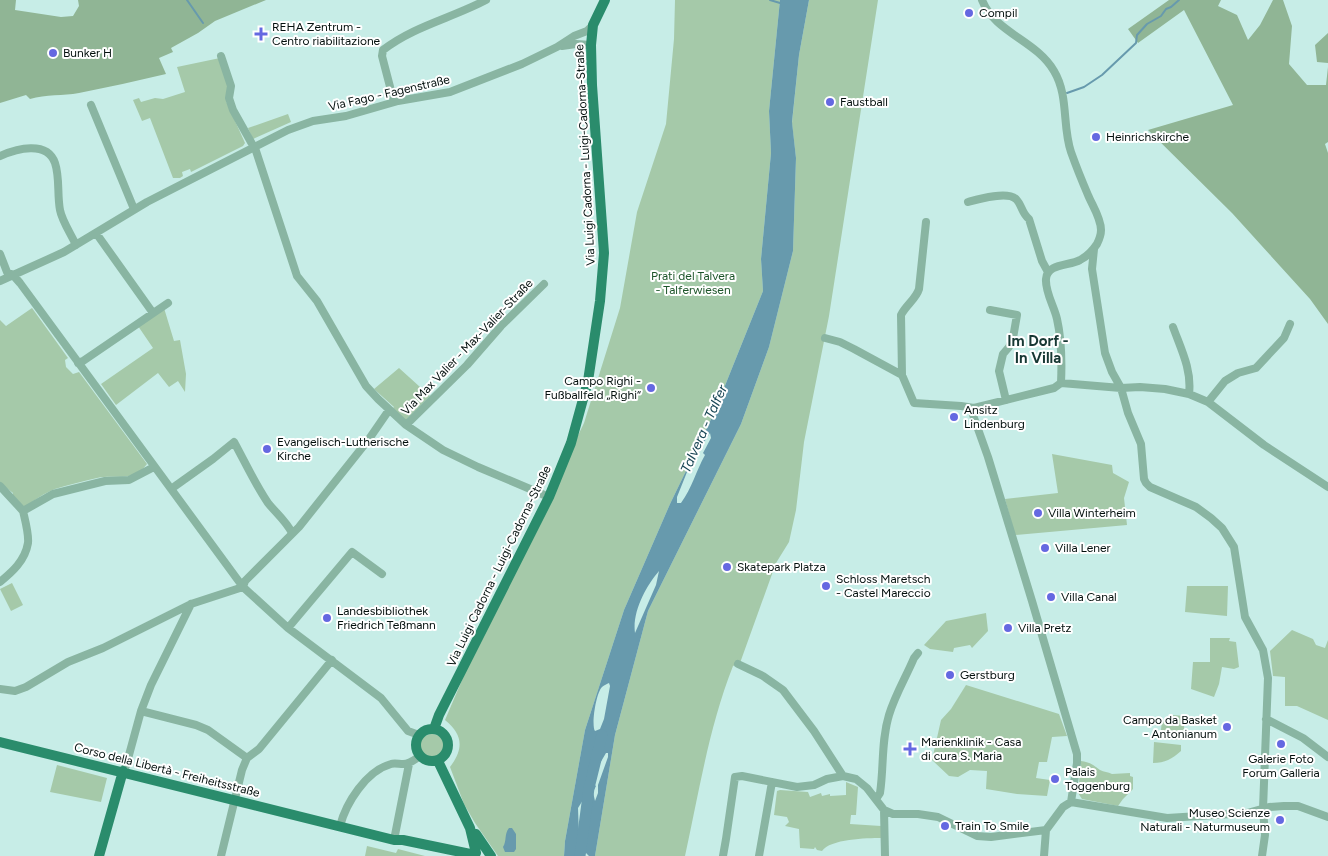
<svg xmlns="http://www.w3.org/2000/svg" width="1328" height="856" font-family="Figtree,sans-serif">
<rect width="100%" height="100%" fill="#c7ede7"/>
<path fill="#a5c9a9" d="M675,0H780L769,111L771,153L761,259L763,291L714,413L670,504L624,610L585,730L565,841L564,856H498L475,823L464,804L450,767C464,748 463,735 445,720L480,638L584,423L620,308L637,212L666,124L674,39Z
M809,0H878L829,316L804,442L796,510L789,542L776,563L740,663L733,666C709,727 699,792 685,856H595L615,735L648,611L741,424L769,347L793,251L796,158L792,123L799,55Z
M220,58L229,84L226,101L245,143L243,146L191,172L190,169L182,172L183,176L180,178H173L150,118L142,121L133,100L139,98L141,102L155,98L163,99L185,92L177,67Z
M288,114L291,122L253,139L248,128Z
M32,308L68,358L65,360L66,367L73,374L79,372L147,464C133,483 114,474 97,478C83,481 68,485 55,489C44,493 34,501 24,507L13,495V493L0,483V320L6,326Z
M164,308L174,341L180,340L186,374L185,392L178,381L169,387L158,373L116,405L101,384L153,348L138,326Z
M399,368L430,396L405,421L393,408L394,407L374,389Z
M1052,454L1112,465L1113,473L1129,482L1124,498L1127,525L1015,535L1005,499L1058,493Z
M12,583L23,605L11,611L0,589Z
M1187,586H1228L1227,616L1185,612Z
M986,613L988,631L972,648L970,645L954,648L953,652L930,649L924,645L946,621Z
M1292,630L1313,639L1316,645L1325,648L1328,640V720L1297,706H1285V677L1273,676L1270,651Z
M1210,638H1230L1229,641L1236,642L1239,667L1234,669L1222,667L1219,684L1214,697L1191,689L1193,662H1210Z
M966,685L1059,714L1067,736L1052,737L1047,762H1039L1036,778L1050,780L1047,796L1017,794L986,789L987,771L970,770L958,777L949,776L932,760L941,720L951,709Z
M1172,715L1185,716L1183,740L1160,738L1162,721L1171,722Z
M420 746a12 12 0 1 1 24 0a12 12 0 1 1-24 0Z
M1154,742L1181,745V751C1172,759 1165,763 1153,763Z
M1081,761C1090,762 1093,765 1100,770C1104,772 1108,772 1112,774L1130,773V776L1133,777V789L1123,799L1118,806L1082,799L1078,793Z
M57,765L107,778L101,802L50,792Z
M846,782L858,787L856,815H851L850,824L881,826V838C867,838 830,839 822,851L817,850L815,847L814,849L800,848L799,829L785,826L789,822L787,817L774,815L777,791L780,790L808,792L810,797L821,793L822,796L830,794V796L846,795Z
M367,846L396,853L398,849L425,856H365Z"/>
<path fill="#90b595" d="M0,0H16L15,10L61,17L73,16L79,6L78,0H266L215,21L198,33L171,48L173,52L159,58L166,74C137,81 108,87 79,93C63,96 46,94 30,99L26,95L0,103Z
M1169,0H1221L1218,6L1237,15L1248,40L1260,25L1273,0H1283L1292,26L1289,64L1307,85H1326L1328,67V142L1325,144L1328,153V324L1310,299L1232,213L1148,130L1233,105L1184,10L1138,43L1128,29Z
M1328,33V63L1317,62L1315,45Z"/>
<path fill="#679aad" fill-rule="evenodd" d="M780,0H809L799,55L792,122L796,158L793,251L769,347L741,424L648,611L615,735L595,856H589L586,853L583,856H564L565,841L585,730L624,610L670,504L714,413L763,291L761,259L771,153L769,111ZM710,433L711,438L703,453L705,455C696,471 692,488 681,503H677V497L691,462ZM659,571L656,585L635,633C632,612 646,586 659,571ZM609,683L610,686L604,719L600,729L595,731C591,725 596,693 602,687C604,685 607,684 609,683ZM604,746L599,765L606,753H608V757L598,785V793L595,801L593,792L596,786L590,782L591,766L595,751ZM583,800L587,802C590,813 588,828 579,836L578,808Z
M509,828H512L516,834V849L514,852H505L503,847C507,841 504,834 509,828Z"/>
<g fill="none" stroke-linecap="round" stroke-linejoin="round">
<path stroke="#679aad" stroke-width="2" d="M187,0L203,23
M770,0L780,3
M1067,93L1084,87L1102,75L1136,43L1137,35L1147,24L1161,16L1166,9L1171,7L1179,0"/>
<path stroke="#679aad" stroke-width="11" d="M580,856L589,788L602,735"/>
<path stroke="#89b5a2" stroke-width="8" d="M982,0C995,33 1036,40 1054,71C1069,96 1062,126 1071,152C1076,166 1082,181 1088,195C1092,205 1101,218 1101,230C1101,234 1099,240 1097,244C1093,250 1086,257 1080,260C1070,266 1047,263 1046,279C1045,292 1054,306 1057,319C1062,341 1062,361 1061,383
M562,46L576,44L591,45
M221,56L231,86L229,98L233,110L256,151L297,276L317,301L366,386L378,399L406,425L443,450L478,467L549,497
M394,102L382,56L383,50C414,26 452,18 486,0
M91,105L134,209
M0,156C16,149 47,140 55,163C60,178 57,194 60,210C62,221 71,234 76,245
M968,202C979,199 1007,191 1016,199C1022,205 1022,214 1029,219L1042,261L1048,272
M96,233L153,313
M1094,249L1092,269L1105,353L1112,372L1121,388L1128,413L1141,444L1144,479L1146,483L1150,487L1196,507L1211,518L1222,528L1234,547L1245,617L1263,650L1268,678L1263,809L1265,835L1262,856
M0,254L7,272L13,275L20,283L243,587L288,628L381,698L408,731L419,735
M0,281L64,252L147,202L288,130L313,121L346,116L398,101L450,92L522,64L557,47L574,36L587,31L593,25
M990,310L1017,315L1013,338L1009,347L1003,354L999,371L1006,400
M1173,327C1181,349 1192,370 1189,394
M825,338L840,342L854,349L902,375L914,403L961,406L974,408
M78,363L83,361L168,303
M902,375L901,315C906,305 916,299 919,289L926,222
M1061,383L1054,388L974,408L973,415L988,457L1032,601L1077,754V763L1071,802
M1061,383L1121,388L1140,387L1165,389L1189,394L1208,402L1264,445L1328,487
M1208,402L1225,381L1238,373L1256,368L1284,338L1290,324
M406,425L467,365L501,326L544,284
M0,486L23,511
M171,489L213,459L234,442C245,462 255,484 268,503C276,513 286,521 292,533
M23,511L53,494L105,481L129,480L154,467
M0,582C12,572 25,561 28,543C29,534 25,520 23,511
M243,587L245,581L299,527L369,439L389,410
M288,628L352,552L382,574
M738,664L763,676L783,690L814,731L843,776
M0,689L15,691L26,687L68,662L103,648L191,604L243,587
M141,711L196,725L208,730L247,758
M1266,719L1303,738L1328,757
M123,771L126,766L141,711L151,685L191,604
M876,799L880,793C884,767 881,741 889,715C895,695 906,677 914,658L918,653
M1071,802L1167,818L1247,813L1269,807L1284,806H1298L1328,817
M884,810L885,856
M340,826C346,803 366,771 391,764C394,763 399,764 403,764C410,764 414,760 420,756
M394,840L409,764
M221,856L242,770L247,758L259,749L332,660
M723,856L726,839L735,777L742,776L797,787L814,785L827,779L843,776L856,779L867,788L884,810L893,814H918L938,817L977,836L991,837L1046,830L1063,807L1071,802
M759,856L772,782
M1044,856L1046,830"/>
<path stroke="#2a8c6c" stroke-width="10" d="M416 745a16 16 0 1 1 32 0a16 16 0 1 1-32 0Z
M434,729L439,715L549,497L571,443L588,381L600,301L604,253L592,85L591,45L593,25L605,0
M0,742L394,840H403L475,855
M438,761L470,828L476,853
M476,834L491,856
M99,856L123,771"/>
</g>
<g fill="#6568e1" stroke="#fff" stroke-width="2">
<circle cx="969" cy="13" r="5"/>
<path d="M258.5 26.5h5v5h5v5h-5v5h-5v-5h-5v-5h5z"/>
<circle cx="53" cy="53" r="5"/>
<circle cx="830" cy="102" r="5"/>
<circle cx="1096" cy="137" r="5"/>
<circle cx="651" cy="388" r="5"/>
<circle cx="954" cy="417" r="5"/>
<circle cx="267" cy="449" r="5"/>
<circle cx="1038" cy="513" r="5"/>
<circle cx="1045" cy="548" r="5"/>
<circle cx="727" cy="567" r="5"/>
<circle cx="826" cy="586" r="5"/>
<circle cx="1051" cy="597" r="5"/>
<circle cx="327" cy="618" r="5"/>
<circle cx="1008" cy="628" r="5"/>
<circle cx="950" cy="675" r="5"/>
<circle cx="1227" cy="727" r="5"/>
<circle cx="1281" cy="744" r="5"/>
<path d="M907.5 741.5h5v5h5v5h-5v5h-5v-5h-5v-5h5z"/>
<circle cx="1055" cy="779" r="5"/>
<circle cx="1280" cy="820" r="5"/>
<circle cx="945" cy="826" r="5"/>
</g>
<g text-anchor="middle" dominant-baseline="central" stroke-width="4" stroke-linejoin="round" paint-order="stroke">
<g font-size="12" fill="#030f0d" stroke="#fff" text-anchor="start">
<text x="979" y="13">Compil</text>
<text x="272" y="27">REHA Zentrum -<tspan x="272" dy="14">Centro riabilitazione</tspan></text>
<text x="63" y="53">Bunker H</text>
<text x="840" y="102">Faustball</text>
<text x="1106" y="137">Heinrichskirche</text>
<text x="641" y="381" text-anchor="end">Campo Righi -<tspan x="641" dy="14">Fußballfeld „Righi“</tspan></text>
<text x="964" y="410">Ansitz<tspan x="964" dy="14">Lindenburg</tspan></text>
<text x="277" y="442">Evangelisch-Lutherische<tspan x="277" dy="14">Kirche</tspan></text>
<text x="1048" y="513">Villa Winterheim</text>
<text x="1055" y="548">Villa Lener</text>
<text x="737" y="567">Skatepark Platza</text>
<text x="836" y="579">Schloss Maretsch<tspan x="836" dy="14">- Castel Mareccio</tspan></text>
<text x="1061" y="597">Villa Canal</text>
<text x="337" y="611">Landesbibliothek<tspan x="337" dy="14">Friedrich Teßmann</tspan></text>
<text x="1018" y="628">Villa Pretz</text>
<text x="960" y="675">Gerstburg</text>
<text x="1217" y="720" text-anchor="end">Campo da Basket<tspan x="1217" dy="14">- Antonianum</tspan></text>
<text x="921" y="742">Marienklinik - Casa<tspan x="921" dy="14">di cura S. Maria</tspan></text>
<text x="1281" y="759" text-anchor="middle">Galerie Foto<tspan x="1281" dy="14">Forum Galleria</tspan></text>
<text x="1065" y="772">Palais<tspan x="1065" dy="14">Toggenburg</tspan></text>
<text x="1270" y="813" text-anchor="end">Museo Scienze<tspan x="1270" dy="14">Naturali - Naturmuseum</tspan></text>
<text x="955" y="826">Train To Smile</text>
</g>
<g font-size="12" fill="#030f0d" stroke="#fff">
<text transform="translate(389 93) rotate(-13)">Via Fago - Fagenstraße</text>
<text transform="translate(585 155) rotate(-93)">Via Luigi Cadorna - Luigi-Cadorna-Straße</text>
<text transform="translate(467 347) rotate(-46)">Via Max Valier - Max-Valier-Straße</text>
<text transform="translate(499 566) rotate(-64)">Via Luigi Cadorna - Luigi-Cadorna-Straße</text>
<text transform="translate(167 770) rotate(14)">Corso della Libertà - Freiheitsstraße</text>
</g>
<g font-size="12" fill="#1c5429" stroke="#fff">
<text x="693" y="276">Prati del Talvera<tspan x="693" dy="14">- Talferwiesen</tspan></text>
</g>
<g font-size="14" font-style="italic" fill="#1a4756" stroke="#fff">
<text transform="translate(704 429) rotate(-66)">Talvera - Talfer</text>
</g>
<g font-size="15" font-weight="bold" fill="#173834" stroke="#fff">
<text x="1038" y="341">Im Dorf -<tspan x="1038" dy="17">In Villa</tspan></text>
</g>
</g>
</svg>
